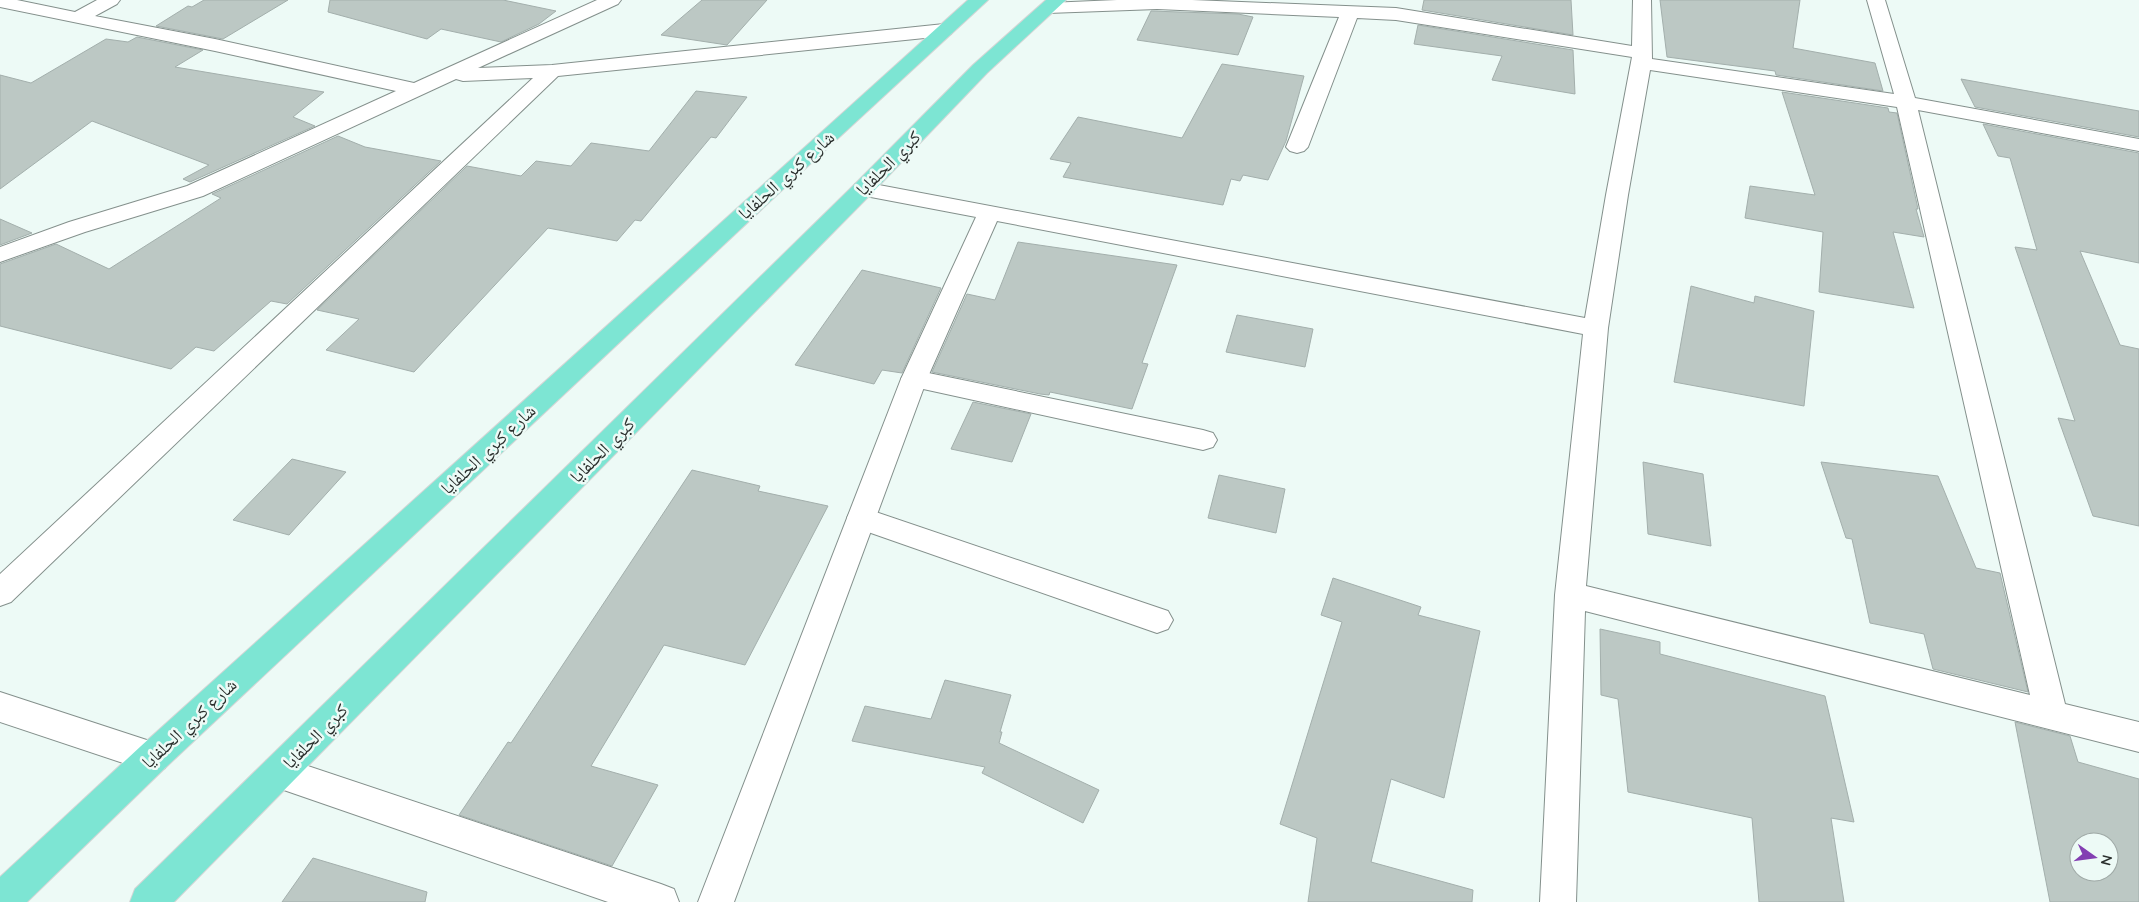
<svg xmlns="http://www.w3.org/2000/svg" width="2139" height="902" font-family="Quicksand,'Noto Naskh Arabic',sans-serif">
<rect width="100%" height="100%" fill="#edfaf6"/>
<path fill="#bcc8c4" stroke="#a3afac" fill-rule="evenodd" d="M204,0H288L223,39L156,26L188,6L192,7Z
M330,0H503L556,11L539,24L501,42L441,29L427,39L328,12Z
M702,0H767L727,45L661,35Z
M1424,0H1571L1573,35L1422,10Z
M1660,0H1800L1793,48L1875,63L1883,91L1776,75L1775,71L1667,57Z
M1151,11L1238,14L1253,17L1238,55L1137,40Z
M1418,25L1573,50L1575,94L1492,80L1502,56L1414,44Z
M137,37L203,50L175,67L324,92L293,117L315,126L190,182L183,179L209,165L92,121L0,189V75L31,83L106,39L128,42Z
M1222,64L1304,76L1286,141L1268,180L1243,175L1240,181L1231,179L1223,205L1063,177L1071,163L1050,159L1078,117L1182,138Z
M1961,79L2139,111V137L1975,107Z
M696,91L747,97L716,138L711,137L641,221L635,220L617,241L548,228L414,372L326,350L359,319L317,310L467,166L521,176L536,161L571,166L591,143L649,151Z
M1782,92L1888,108L1889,112L1897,113L1918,209H1916L1924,237L1893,232L1914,308L1819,292L1823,232L1745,218L1750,186L1815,195Z
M1983,124L2139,153V263L2080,251L2120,345L2139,349V526L2093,516L2058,418L2075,421L2015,247L2037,250L2010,158L1998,156Z
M338,136L365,147L441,161L287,304L271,301L214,351L196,347L171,369L0,326V264L56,244L109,269L221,198L212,194Z
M0,219L32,233L0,245Z
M1018,242L1177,265L1142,363L1148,364L1132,409L1050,392L1049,395L1040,394L932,372L967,294L995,300Z
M862,270L941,288L902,373L882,370L874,384L795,365Z
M1691,286L1754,303L1755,296L1814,311L1804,406L1674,382Z
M1237,315L1313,329L1305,367L1226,352Z
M973,402L1031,414L1012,462L951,449Z
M292,459L346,472L289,535L233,520Z
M1643,462L1703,474L1711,546L1648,534Z
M1821,462L1938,476L1976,568L2000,573L2028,692L1933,669L1924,634L1870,623L1852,539L1846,538Z
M692,470L760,486L758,491L828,506L745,665L664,645L591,766L658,785L612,866L459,815L508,742L511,743Z
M1219,475L1285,489L1276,533L1208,518Z
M1333,578L1421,607L1418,615L1480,631L1444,798L1391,779L1371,862L1473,890L1472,902H1308L1317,838L1280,824L1342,622L1321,615Z
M1600,629L1660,642V654L1825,696L1854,822L1831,818L1844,902H1759L1752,818L1628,792L1618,699L1601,695Z
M945,680L1011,695L1000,732H1002L999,743L1099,790L1083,823L982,773L985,767L852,741L865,706L931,719Z
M2015,722L2070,736L2078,762L2139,779V902H2050ZM2079,842H2109V872H2079Z
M313,858L427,892L425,902H282Z"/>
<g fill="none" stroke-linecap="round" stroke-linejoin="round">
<defs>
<path id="service" d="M914,370L1203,430L1213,433L1217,440L1213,447L1203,450L905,385L901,379L905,373Z
M861,507L1168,611L1173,620L1168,629L1157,633L851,526L847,518L851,510Z"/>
<path id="minor" d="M0,0H17L75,12L97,0H120L117,4L95,16L215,39L414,83L597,0H621L618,4L478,68L552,65L944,24L951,26L953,30L951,34L944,36L558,76L11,602L0,606V574L533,78L463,81L456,79L203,196L85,232L0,262V247L69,222L187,186L396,91L215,51L0,7Z
M1117,0H1192L1396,8L1632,46L1633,0H1651L1652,59L1894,94L1867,0H1885L1915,98L2139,139V151L1918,110L2065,704L2139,722V752L1585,611L1576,902H1540L1555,595L1583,334L997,221L927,379L734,902H698L901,379L976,217L855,194L852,189L855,184L863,182L1585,318L1606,195L1632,57L1396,20L1357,18L1308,147L1304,151L1297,153L1290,151L1286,147L1339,17L1157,9L1048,13L1042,12L1039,8L1042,4L1048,3ZM1650,70L1897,107L2030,695L1586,586L1608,328L1628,195Z
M0,692L165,746L170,757L165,768L153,773L0,722Z
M278,756L661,884L674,889L679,902H608L278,788L266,783L261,772L266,761Z"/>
<path id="primary" d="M968,0H988L795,178L165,768L27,902H0V877L141,746Z
M1046,0H1066L987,73L871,194L174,902H130L135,889L855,184L973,65Z"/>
</defs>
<use href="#service" stroke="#84908c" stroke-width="2"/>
<use href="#minor" stroke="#84908c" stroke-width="2"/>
<use href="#primary" stroke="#d4d5d5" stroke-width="2"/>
<use href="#service" fill="#fff" fill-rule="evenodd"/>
<use href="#minor" fill="#fff" fill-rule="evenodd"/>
<use href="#primary" fill="#7de5d3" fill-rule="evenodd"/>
</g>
<g text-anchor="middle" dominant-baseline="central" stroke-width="5" stroke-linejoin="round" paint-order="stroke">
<g font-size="18" fill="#2a2f2d" stroke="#edfaf6">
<text transform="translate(888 163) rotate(-45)">كبري الحلفايا</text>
<text transform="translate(786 175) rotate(-42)">شارع كبري الحلفايا</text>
<text transform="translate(488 449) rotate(-43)">شارع كبري الحلفايا</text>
<text transform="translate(602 450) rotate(-45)">كبري الحلفايا</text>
<text transform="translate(189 723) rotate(-43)">شارع كبري الحلفايا</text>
<text transform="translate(315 736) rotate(-45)">كبري الحلفايا</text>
</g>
</g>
<g transform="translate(2094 857) rotate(104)"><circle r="24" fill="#edfaf6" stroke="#9fa9a6"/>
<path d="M0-4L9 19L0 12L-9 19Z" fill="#833eb2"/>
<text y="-8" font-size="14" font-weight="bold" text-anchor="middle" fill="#2a2f2d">N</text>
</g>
</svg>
